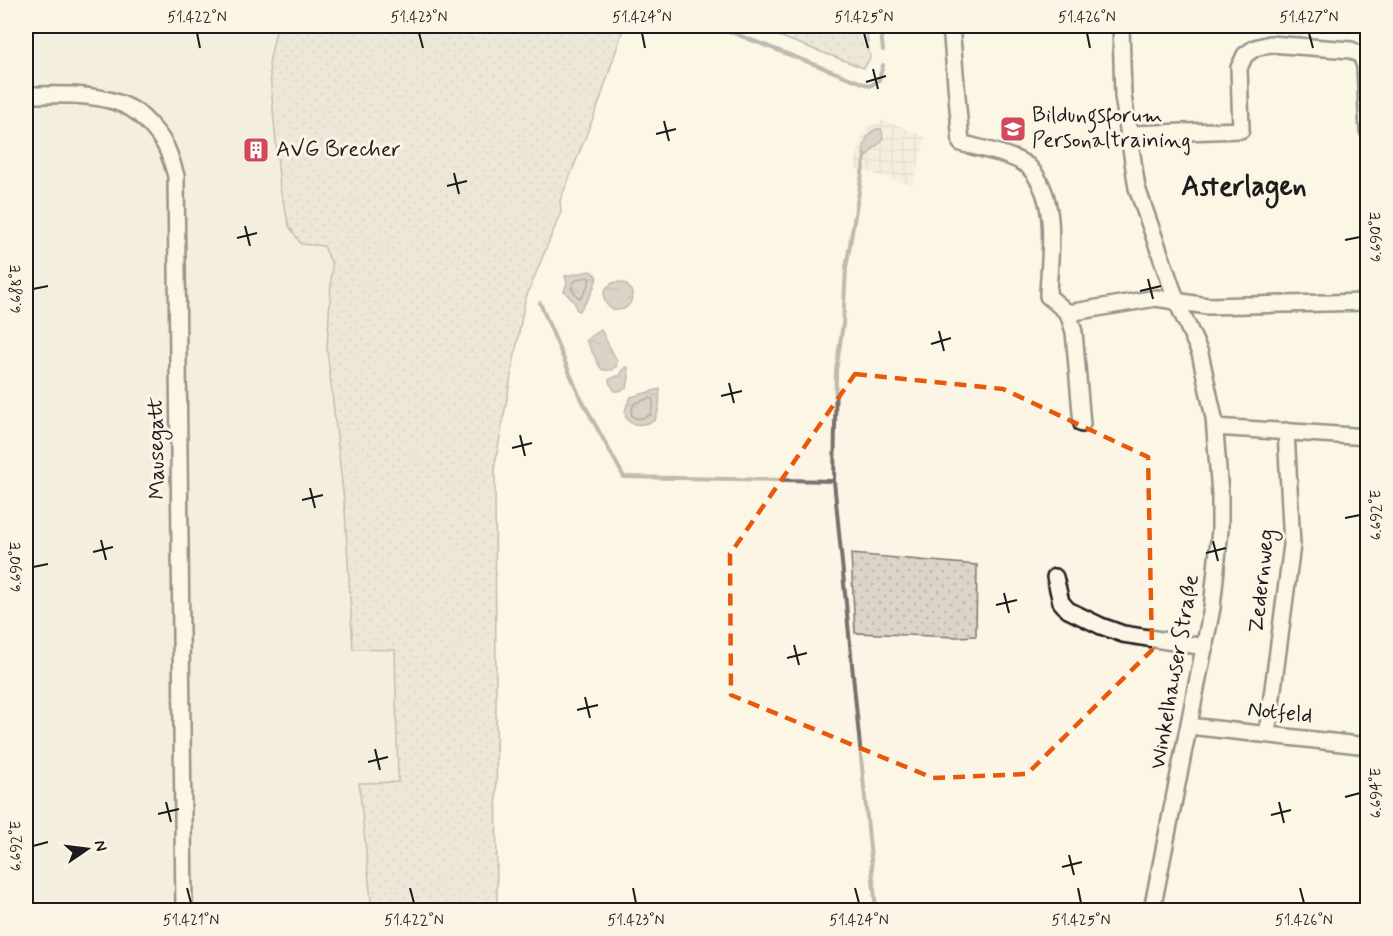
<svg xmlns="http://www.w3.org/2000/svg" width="1393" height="936" font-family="Mynerve,sans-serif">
<defs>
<pattern id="industrial-grid" width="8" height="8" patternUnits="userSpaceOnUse" patternTransform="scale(1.5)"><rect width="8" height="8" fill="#ebe5d6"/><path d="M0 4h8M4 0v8" fill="none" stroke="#c9c4b7"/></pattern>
<pattern id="grass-dots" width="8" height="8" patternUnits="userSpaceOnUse" patternTransform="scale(1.5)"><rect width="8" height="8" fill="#dbd5c8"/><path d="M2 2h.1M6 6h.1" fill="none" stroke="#bbb6ab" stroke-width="1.8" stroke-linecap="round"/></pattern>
<pattern id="water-ripples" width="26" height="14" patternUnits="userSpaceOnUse" patternTransform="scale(1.5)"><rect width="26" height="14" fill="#b0aba1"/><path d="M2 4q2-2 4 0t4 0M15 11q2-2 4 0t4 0" fill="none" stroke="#8e8a82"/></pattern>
</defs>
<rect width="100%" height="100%" fill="#fcf5e5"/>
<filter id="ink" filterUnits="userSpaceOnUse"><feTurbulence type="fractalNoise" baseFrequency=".0167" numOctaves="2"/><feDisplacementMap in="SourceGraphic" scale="12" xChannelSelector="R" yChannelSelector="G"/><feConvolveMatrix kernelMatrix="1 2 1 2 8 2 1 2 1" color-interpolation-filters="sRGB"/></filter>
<g filter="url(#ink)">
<path fill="#ebe5d6" d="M26,26H277L269,63L280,189L289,226L301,244L324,246L332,265L327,349L345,510L353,648L395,650L398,782L359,784L372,910H26Z"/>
<path fill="url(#industrial-grid)" d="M883,121L903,127L926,138L912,185L855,168L861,140L867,127Z"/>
<path fill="url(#grass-dots)" stroke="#7c7872" stroke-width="1.5" d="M277,26H624L599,103L560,201L561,212L525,300L495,464L497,910H372L359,783L398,782L395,650L353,649L345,510L327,349L332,265L324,246L301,244L289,226L280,189L269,63Z
M752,26H866L870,58L864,68Z
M851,554L977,565L976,636L958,637L855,633Z
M1366,680H1367V741L1360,739Z"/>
<path fill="url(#water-ripples)" stroke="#75726c" stroke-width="1.5" d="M876,129H881C888,146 872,144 867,157L863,155C864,143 866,135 876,129Z
M590,271L594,273L597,277C594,290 588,301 579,311L576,309L575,303L564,291L567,283L565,276Z
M604 296a14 14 0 1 1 28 0a14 14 0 1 1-28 0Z
M601,330L617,361L616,367L612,370H603L600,367L586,340Z
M628,367L629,378L627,388L619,391H615L610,384L609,380L617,376H620L624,368Z
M660,389L659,408L655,420C633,431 616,421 631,397Z"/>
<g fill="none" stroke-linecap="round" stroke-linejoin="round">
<path stroke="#575551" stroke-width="1.5" d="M587,277L590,279L589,283L582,297L579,298L572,290C573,278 577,280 587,277Z
M650,398L652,399C655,404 652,410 650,415C637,422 625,418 635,403Z"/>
<path stroke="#75726c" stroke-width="4" d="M715,26L870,86L879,80L883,65
M880,26L883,50
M865,156L846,268L843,324L836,370L834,481L876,910
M540,303L579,395L624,477L834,481"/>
<defs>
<path id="street" d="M951,26L961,143C981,149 1012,154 1028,166C1029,167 1033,172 1034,173C1059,207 1049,257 1048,296L1068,313L1074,332L1082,424
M1121,26L1123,96L1137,188L1177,302L1200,353L1214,418L1220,494V530L1212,608L1152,910
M26,95C58,95 101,92 130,108C142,114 159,134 165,145C170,154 173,166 176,176L184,910
M1128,134L1241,130L1239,68L1245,55L1255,48L1270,44L1351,50L1361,55L1365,66L1368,131
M1068,313L1156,298L1207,306L1368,302
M1215,427L1368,437
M1055,577L1061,602L1068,610L1101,626L1123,634L1205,647
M1189,724L1198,727L1368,746
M1267,734L1292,545L1286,431"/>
</defs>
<use href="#street" stroke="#1c1c1c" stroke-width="20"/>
<use href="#street" stroke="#fcf5e5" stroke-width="15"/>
</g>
</g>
<path d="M0 0H1393V936H0ZM855,374L1003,389L1148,457L1152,650L1027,774L933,778L731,695L730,554Z" fill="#fcf5e5" fill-opacity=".55" fill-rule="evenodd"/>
<path fill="none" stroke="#e8590c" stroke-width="4.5" stroke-dasharray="12 8" stroke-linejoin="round" d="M855,374L1003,389L1148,457L1152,650L1027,774L933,778L731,695L730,554Z"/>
<path fill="none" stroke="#1c1c1c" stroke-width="2" d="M197,33L200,48M419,33L423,48M642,33L645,48M864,33L868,48M1087,33L1090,48M1309,33L1313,48M873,69L878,89M866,82L886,76M664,121L669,141M656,134L676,129M454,173L459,194M447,186L467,181M245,226L250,246M237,238L257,233M1345,240L1360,237M1148,279L1153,299M33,289L48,286M1140,291L1161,286M939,331L944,351M931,344L951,338M729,383L734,403M721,396L742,391M520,435L525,456M512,448L532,443M310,488L315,508M302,500L323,495M1345,518L1360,515M101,540L106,560M1213,541L1218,561M93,552L113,547M1206,553L1226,548M33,567L48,564M1004,593L1009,613M996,605L1017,600M794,645L799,665M787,658L807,653M585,697L590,718M577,710L598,705M375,749L380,770M368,762L388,757M1345,797L1360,793M166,802L171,822M1279,802L1284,823M158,814L179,809M1271,815L1291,810M33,846L48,842M1069,855L1074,875M1062,867L1082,862M187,888L191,903M410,888L414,903M633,888L636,903M855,888L859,903M1078,888L1081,903M1300,888L1304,903"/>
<defs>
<symbol id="university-square" viewBox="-11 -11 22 22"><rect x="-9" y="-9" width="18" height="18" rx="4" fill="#d1495b" stroke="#fcf5e5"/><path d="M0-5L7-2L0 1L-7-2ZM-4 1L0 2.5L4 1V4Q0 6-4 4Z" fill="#fff"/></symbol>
<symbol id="building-square" viewBox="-11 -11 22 22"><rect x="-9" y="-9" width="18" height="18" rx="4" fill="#d1495b" stroke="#fcf5e5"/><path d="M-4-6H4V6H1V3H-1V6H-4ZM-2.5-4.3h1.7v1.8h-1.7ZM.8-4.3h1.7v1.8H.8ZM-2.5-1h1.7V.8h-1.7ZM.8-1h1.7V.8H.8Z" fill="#fff"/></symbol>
</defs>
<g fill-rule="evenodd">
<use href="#university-square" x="998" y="114" width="30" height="30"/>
<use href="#building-square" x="241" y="135" width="30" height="30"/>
</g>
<g text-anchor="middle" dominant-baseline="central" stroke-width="6" stroke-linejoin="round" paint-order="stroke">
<g font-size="22" fill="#1c1c1c" stroke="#fcf5e5" text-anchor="start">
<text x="1032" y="116">Bildungsforum<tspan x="1032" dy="25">Personaltraining</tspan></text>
<text x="276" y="150">AVG Brecher</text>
</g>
<g font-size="22" fill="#1c1c1c" stroke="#fcf5e5">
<text transform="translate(157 448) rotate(-91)">Mausegatt</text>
<text transform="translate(1262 581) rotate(-84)">Zedernweg</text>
<text transform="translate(1175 672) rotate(-80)">Winkelhauser Straße</text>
<text transform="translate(1280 713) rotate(6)">Notfeld</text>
</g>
<g font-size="28" font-weight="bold" fill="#1c1c1c" stroke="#fcf5e5">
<text x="1244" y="187">Asterlagen</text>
</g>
</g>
<rect width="1393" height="936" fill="none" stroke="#fcf5e5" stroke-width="66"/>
<g transform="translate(87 849) rotate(76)" stroke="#fcf5e5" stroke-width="4.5" paint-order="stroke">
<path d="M0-4.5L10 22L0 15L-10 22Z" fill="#1c1c1c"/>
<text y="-9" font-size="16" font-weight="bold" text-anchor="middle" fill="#1c1c1c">N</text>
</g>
<rect x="33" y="33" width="1327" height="870" fill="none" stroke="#1c1c1c" stroke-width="2"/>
<g font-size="15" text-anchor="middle" fill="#1c1c1c">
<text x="197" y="22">51.422°N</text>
<text x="419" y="22">51.423°N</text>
<text x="642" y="22">51.424°N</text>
<text x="864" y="22">51.425°N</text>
<text x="1087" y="22">51.426°N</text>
<text x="1309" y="22">51.427°N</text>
<text transform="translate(1376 237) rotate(-90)" y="5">6.690°E</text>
<text transform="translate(16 289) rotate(-90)" y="5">6.688°E</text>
<text transform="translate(1376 515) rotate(-90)" y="5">6.692°E</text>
<text transform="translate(16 567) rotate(-90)" y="5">6.690°E</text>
<text transform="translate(1376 793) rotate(-90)" y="5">6.694°E</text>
<text transform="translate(16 846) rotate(-90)" y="5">6.692°E</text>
<text x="191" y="925">51.421°N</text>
<text x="414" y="925">51.422°N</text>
<text x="636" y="925">51.423°N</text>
<text x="859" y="925">51.424°N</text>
<text x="1081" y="925">51.425°N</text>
<text x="1304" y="925">51.426°N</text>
</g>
</svg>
